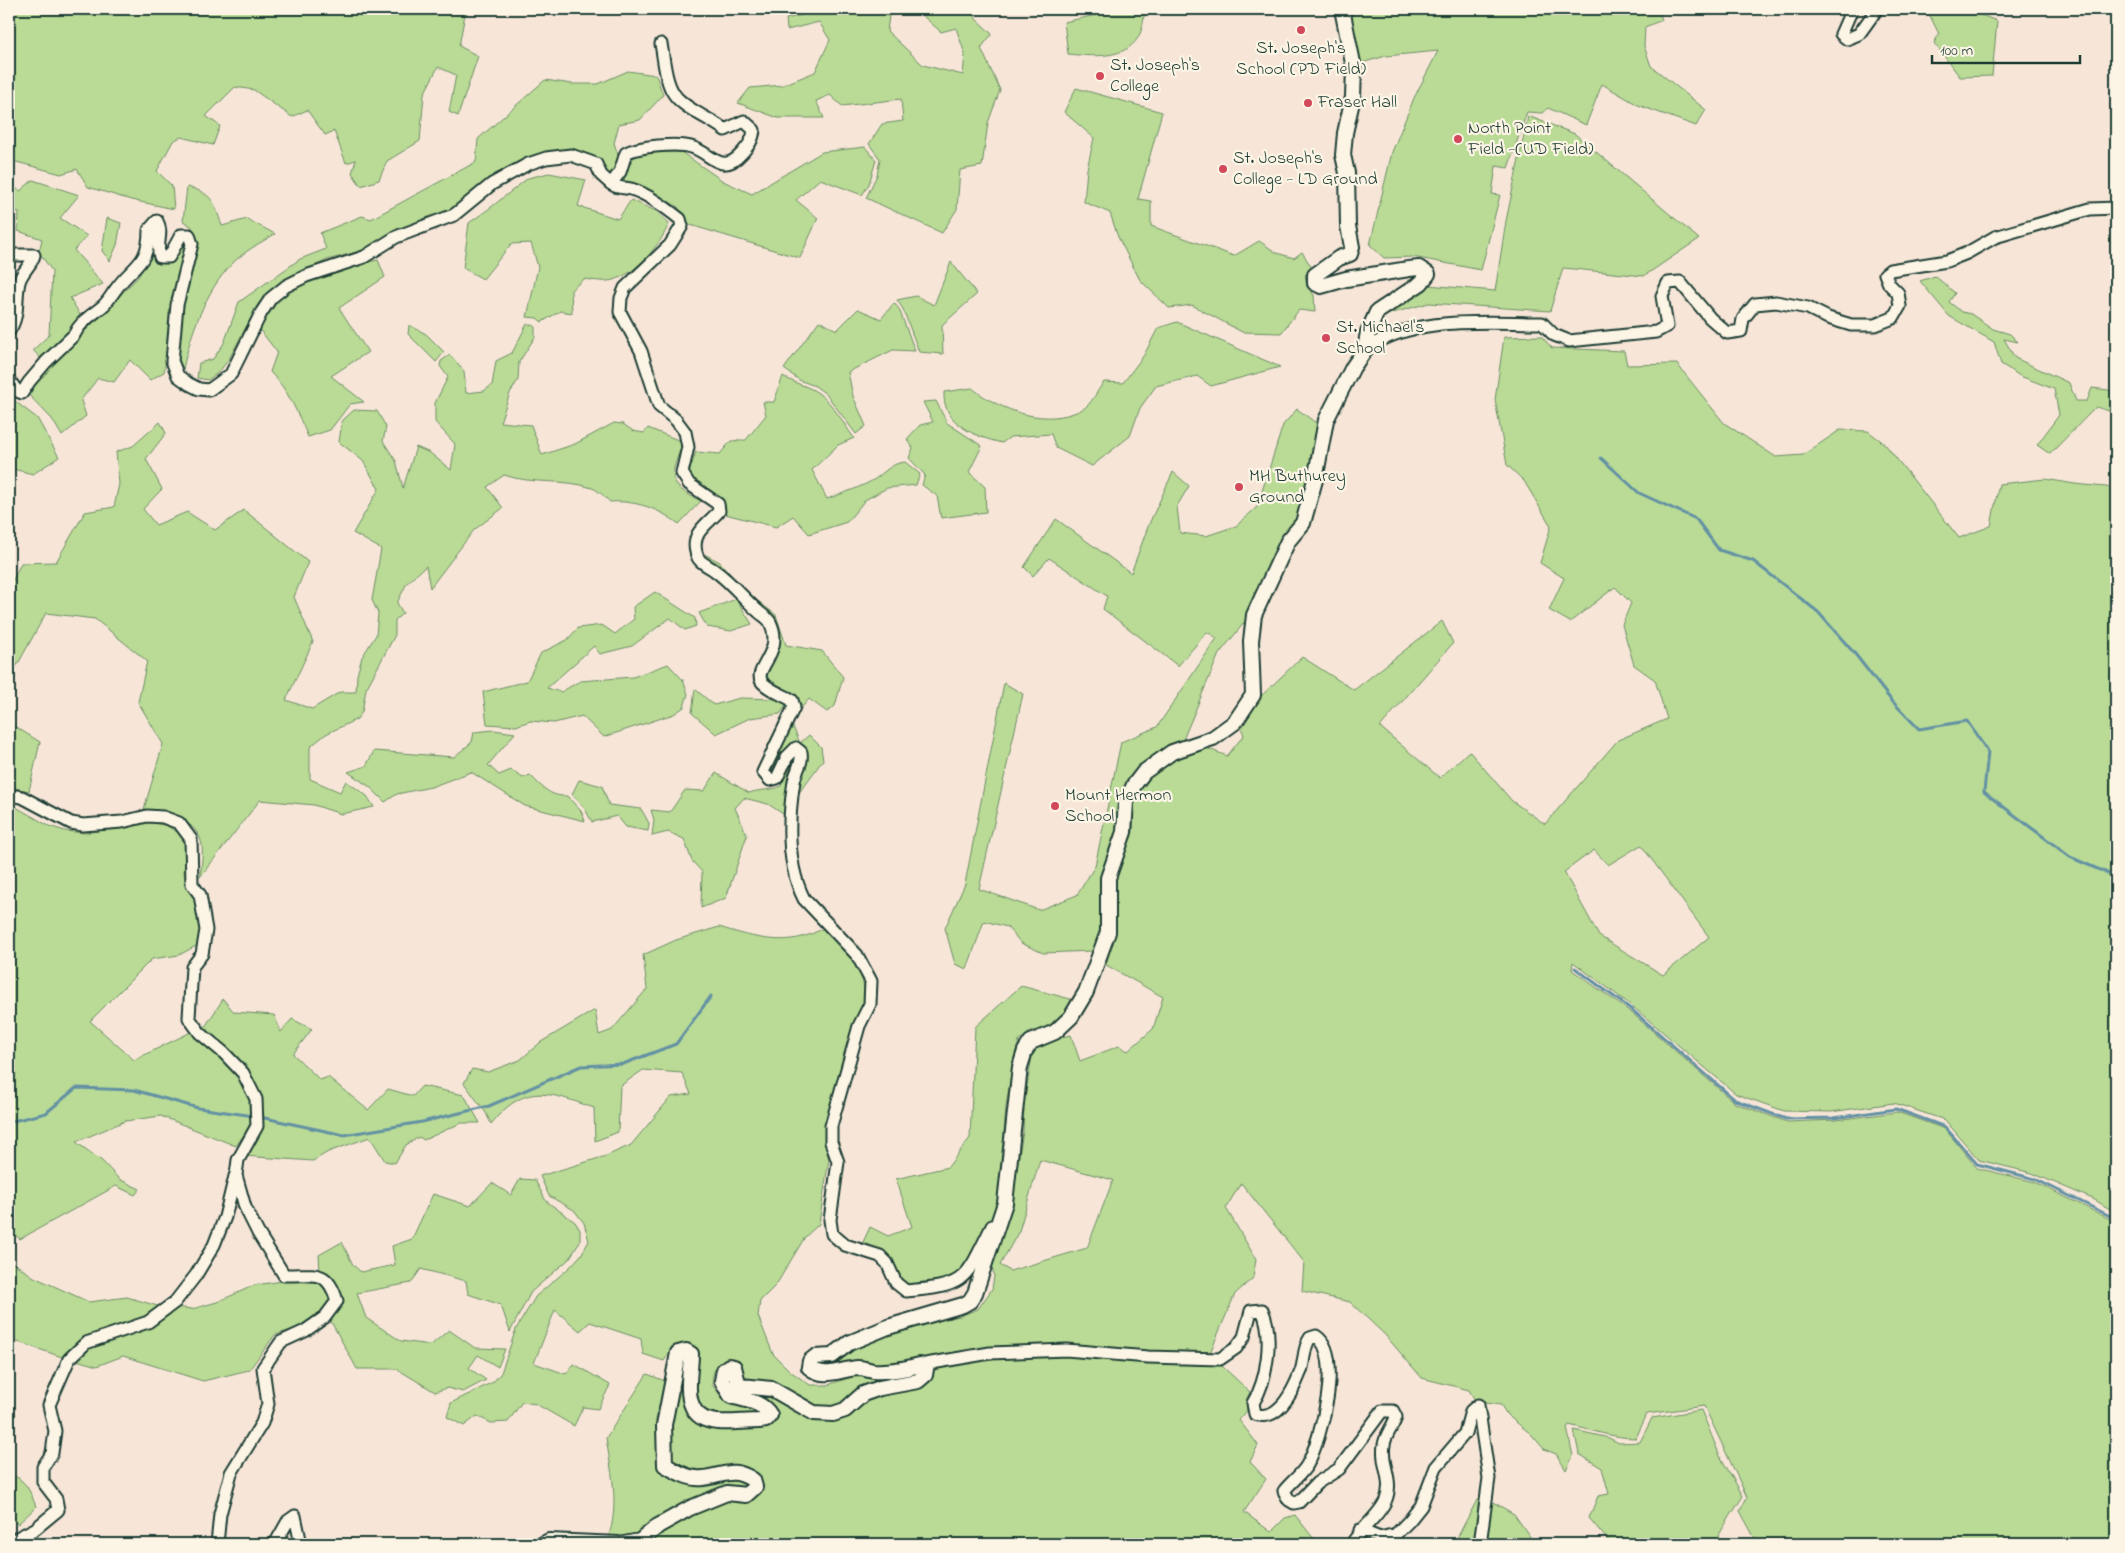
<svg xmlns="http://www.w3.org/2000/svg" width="2125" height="1553" font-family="'Indie Flower',sans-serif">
<rect width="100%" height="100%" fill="#f7e6d8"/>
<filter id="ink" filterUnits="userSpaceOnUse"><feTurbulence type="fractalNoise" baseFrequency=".02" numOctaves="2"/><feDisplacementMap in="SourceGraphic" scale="10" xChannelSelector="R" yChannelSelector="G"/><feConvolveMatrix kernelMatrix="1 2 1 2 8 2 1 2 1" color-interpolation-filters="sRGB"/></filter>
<g filter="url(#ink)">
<path fill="#b9db95" stroke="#6c8c64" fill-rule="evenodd" d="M9,9H466L459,46L478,56L458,116L449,112L456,75L438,67L424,94L420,141L387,161L379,180L361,186L352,173L356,160L346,163L334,131L325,135L307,110L292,117L254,90L235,87L206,116L220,126L213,145L181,137L173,141L157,171L172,186L174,209L131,200L88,187L77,169L61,174L9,160Z
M826,9H890L887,31L923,65L963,75L965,54L956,28L941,32L915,9H973L976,19L992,34L981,48L1000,90L988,123L982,166L960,170L957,209L942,233L866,198L877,175L880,159L869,144L882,124L903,121L901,99L842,106L830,95L816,101L824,118H778L738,103L750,88L783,85L815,72L830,40L819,22L787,30L786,19Z
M1105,9H1144C1145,59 1106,58 1068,54L1064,22L1101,14Z
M1347,9H1658L1662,20L1645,27L1644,46L1651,66L1706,110L1696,126L1638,105L1602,84L1586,125L1548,108L1542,113L1527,112L1508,168L1496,166L1492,194L1500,195L1481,270L1413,257L1384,258L1370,245L1392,152L1414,98L1438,51L1386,56L1358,64Z
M1935,9H1965L1997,21L1992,76L1960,77L1934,43L1939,34L1930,16Z
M628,71L656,75L663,95L640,120L619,124L614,143L618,155L615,173L611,178L603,171L599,160L576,150L534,155L505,168L476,188L451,210L390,233L368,249L327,260L301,273L275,289L259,303L229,359L219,372L208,380L197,378L199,363L213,359L224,343L239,302L300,259L326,249L320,233L362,216L371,219L476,162L478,139L545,80L572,84H598Z
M1076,88L1162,112L1138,199L1151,201V226L1234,256L1259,241L1277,253L1294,258L1302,252L1312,268L1305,275L1307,286L1314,295L1315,312L1299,310L1281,333L1242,332L1192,305L1169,308L1140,280L1118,237L1110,213L1084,202L1087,169L1094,138L1064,112Z
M1528,116L1575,134L1699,239L1644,276L1563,268L1550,311L1429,303L1382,316L1428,285L1495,291L1506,221Z
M865,147L876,160L869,184L862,195L820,179L796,200L818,218L800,258L687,224L678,207L641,186L619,184L634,157L642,152H681L723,181L752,194L822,152Z
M549,173L586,180L578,206L618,219L631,200L656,211L669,223C662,244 632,279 608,281C601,282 592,280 584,279L571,290L572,313L560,311L542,322L537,318L527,317L538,267L531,243L511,244L483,279L463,268L469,223L490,208L528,178Z
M33,180L79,195L60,218L87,236L74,250L103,284L70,298L82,318L43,361L33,350L49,335L52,271L39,252L42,239L18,231L19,212L9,210V184L20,191Z
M187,187C213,193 214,202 222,226L247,219L275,234C260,243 243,252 231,265C205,292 191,333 183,369L177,357L181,318L185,287L194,260L197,239L191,226L183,221Z
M107,218L121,223L117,245L110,261L102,251Z
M153,228L160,261L181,242L187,241L164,372L150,380L130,360L114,382L98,378L81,400L86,416L62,436L52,419L28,394L39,378L138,277L149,258Z
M378,260L385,277L339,308L368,352L331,376L364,402L350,404L330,430L308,437C298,414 288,389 270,372L277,352L260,330C263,323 265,315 269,308C288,279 345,267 378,260Z
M951,262L977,294L942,325L943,354L919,352L903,309L897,300L916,296L934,305Z
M1935,276L1955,293L1949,302L1962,312L1971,314L1993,329L2010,334L2018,342L2004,339L2015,358L2069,383L2076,401H2087L2092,388L2116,391V413L2096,407L2050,454L2037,445L2059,415L2054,389L2020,376L2001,364L1994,342L1949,316L1920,281Z
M894,303L899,309L915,351L893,350L848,372L853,396L866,426L856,434L826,394L815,386L799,380L784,369L819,321L837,330L858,309L881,319Z
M1177,322L1280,367L1211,386L1197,376L1156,386L1140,408L1130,436L1092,466L1056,448L1051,434L1010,437L1002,443C976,437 942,424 944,392L972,388C1001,411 1047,428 1083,409C1091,405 1098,389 1104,382L1123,383L1144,355L1158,328Z
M527,324L535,326V337L519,362L518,380L510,393L500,422L531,425L542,455L575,444L614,423L623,424L633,431L644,433L648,428L683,442C671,475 664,484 701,501L679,524C659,509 636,500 610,502C605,497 598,490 592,488C563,478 532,485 504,475L487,487L503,508L474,530L430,588L426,566L407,583L397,603L403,613L395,620V635L366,689L362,712L357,719L326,734L310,747V779L340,792L346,781L367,796L374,807L341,814L314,805L260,800L200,877C201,865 204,852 201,841C194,818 164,812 144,809L163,744L138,702L147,661L95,619L46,613L9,680V588L21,563L56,562L85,512L114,507L119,484L116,452L133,446L160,422L166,433L146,459L162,489L143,509L156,525L187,512L215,530L244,510L308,562L294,597L313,642L286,700L312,709L340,692H356L357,675L362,657L376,635L378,613L372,600L381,549L353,533L379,489L363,461L339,442L342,421L354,410L377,411L386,427L383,441L396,461L403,488L416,447L430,453L451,470L455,444L435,422V403L448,377L440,366L441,361L450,355L464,371L466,393L484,391L492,385L496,361L512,353Z
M409,325L426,334L444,352L436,362L408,334Z
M1541,336L1552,348L1624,351L1627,365L1677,364L1724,423L1776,457L1803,455L1840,430L1868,431L1885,444L1959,538L1991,526L1999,484L2045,479L2075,484L2116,488V1213L2095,1200L2032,1173L1979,1160L1945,1120L1894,1103L1831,1112L1784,1111L1736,1094L1632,1006L1573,962L1572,970L1632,1013L1735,1103L1787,1122L1836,1120L1897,1112L1945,1129L1977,1168L2035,1182L2116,1222V1544H1758L1740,1511L1747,1497L1704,1406L1647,1414L1636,1438C1614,1438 1591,1430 1569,1425L1567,1428L1573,1456L1566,1470L1556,1454L1544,1449L1531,1434L1507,1415L1501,1405L1476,1402L1469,1390L1422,1378L1385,1335L1350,1302L1302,1291L1304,1262L1241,1183L1226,1208L1256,1259L1253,1278L1235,1294L1210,1353L1065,1348L874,1367L858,1361L827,1372L819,1370L849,1346L922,1323L960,1316L978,1309L992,1289L994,1276L992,1266L1008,1218L1023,1132L1024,1103L1033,1050L1045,1041L1071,1035L1080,1061L1119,1046L1128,1051L1153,1029L1163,997L1106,965L1116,930L1114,879L1133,832L1134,807L1138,789L1153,773L1183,754L1204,747L1227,756L1244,735L1239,723L1258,699L1302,657L1354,690L1442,621L1453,643L1380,727L1440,778L1469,751L1512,801L1545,824L1618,740L1667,719L1655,680L1634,665L1622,625L1631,603L1615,587L1570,622L1549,610L1564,578L1540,563L1551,526L1524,481L1507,465L1495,400L1504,337ZM1641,845L1709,937L1663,975L1599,936L1564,872L1594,850L1608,865ZM1040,1160L1113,1180L1087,1248L1010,1271L1000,1265L1019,1231Z
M783,376C794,384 807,385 818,393C833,403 843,423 854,438L838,445L812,470L827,499C843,493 860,488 875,479C886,471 892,463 905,462L920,474L916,485L887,488L865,500L847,522L809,534L793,516L776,527L725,514L720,503L692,484L689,473L696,452L720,454L731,441L746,440L766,415L763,402H774Z
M12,399L37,418L59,457L33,474L9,468V401Z
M936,401L947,423L982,446L969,472L985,487L986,512L941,518L937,496L922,485L925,475L909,458L913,448L907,439L920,425L933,422L923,402Z
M1297,409L1319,425L1298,521L1248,618L1219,654L1182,742L1131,783L1105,925L1093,951L1043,953L1021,943L1007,927L984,921L967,969L955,964L945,928L965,884L1004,683L1023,694L979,889L1039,910L1077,895L1095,866L1121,742L1157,727L1217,638L1207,632L1178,666L1103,609L1107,596L1049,558L1033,576L1024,567L1056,519L1131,573L1149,524L1173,472L1189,486L1177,506L1180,533L1206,536L1236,526L1257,507L1283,425Z
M702,553L720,562L745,591L776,615L786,645L822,651L843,677L835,706L827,712L809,699L797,713L766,676L767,669L778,650L779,641L773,617L702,559Z
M655,592L695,618L696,626L685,630L670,618L632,646L600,654L594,646L547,688L561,692L580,681L633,677L668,664L683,680L688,694L684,707L674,714L604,737L582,716L554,723L530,721L516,726L487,724L483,692L527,681L541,653L567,640L578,628L602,625L615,634L634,619L633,607Z
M736,599L752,624L731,631L707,627L699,613Z
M695,689L714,705L740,698L780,699L786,706L780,714L750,718L716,734L692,713Z
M9,705L11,724L40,742L29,791L9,787Z
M790,720L800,743L809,735L821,747L823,760L798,794L805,749L801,743C782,741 779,761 773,775L767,771Z
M494,730L515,733L488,765L499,775L511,770L523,778L530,775C541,786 550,797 567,796L581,811L585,821L525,806L471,772L431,787L397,794L385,802L370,787L348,772L366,766L374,751L454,757L472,742L474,732Z
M792,754L798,759L789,774L786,816L768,804L744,798L735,808L747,835L726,898L701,908L702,872L692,861L684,839L668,832L652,836L654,820L651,810L670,812L685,790L704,791L716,773L749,793C760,789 771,791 781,786Z
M579,780L602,786L609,805L641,809L649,823L648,831L626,827L617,816L592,822L585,809L572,794Z
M9,803L49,826L65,831L85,833L150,822L167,826L181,834L186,849L184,873L187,887L195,898L201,930L198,945L179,955L152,959L90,1021L134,1060L191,1032C216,1051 266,1089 249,1126C246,1133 240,1140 236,1146L161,1116L125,1121L76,1142L102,1161L119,1179L140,1189L135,1195L116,1186L20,1239L9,1230Z
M719,927C755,938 790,949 825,927C847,952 864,967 866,1002L827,1126L825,1145L829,1159L819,1224L805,1237L776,1285L760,1301L758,1316L773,1354L790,1371L810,1385H828L854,1376L911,1370L914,1374L909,1379L835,1406L819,1407L804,1404L748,1382L741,1375L738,1365L728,1359C715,1365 713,1370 712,1385L721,1396L746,1403L763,1415L709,1418L695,1403L691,1352L681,1345L672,1348L664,1361L643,1354L641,1339L590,1322L580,1331L555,1310L534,1363L566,1374L574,1364L610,1385L598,1409L583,1407L574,1426L536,1404L522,1402L508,1422L491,1423L477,1416L464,1426L447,1417L451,1403L493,1382L501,1373L516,1329L536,1296L569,1268L581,1255L589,1241L584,1223L574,1210L549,1196L540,1176L606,1156L631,1145L671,1097L691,1094L682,1073L643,1070L620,1086L618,1132L595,1141L594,1108C548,1092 525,1082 491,1124L486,1113L464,1083L472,1069L488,1072L520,1060L541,1042L595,1010L599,1035L612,1030L647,989L643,955L676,940Z
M1021,986L1074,1000L1065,1016L1051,1029L1031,1031L1019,1041L1012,1066L1006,1107L999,1198L992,1217L964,1271L950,1282L907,1286L898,1279L889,1255L863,1242L870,1227L888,1236L912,1227L896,1179L948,1167L970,1138L975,1027Z
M223,999L234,1012L274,1015L281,1032L292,1019L312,1029L293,1054L320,1080L328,1077L368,1110L388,1089L413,1096L422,1086L464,1095L480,1123H461L424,1140L419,1137L406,1145L395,1163L385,1161L370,1137L328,1152L313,1161L243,1156L259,1097L203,1030Z
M520,1179L535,1180L546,1201L575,1222L580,1230V1242L569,1259L531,1292L510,1332L501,1305L468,1294L466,1281L421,1269L411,1283L357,1293L366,1318L401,1341L431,1345L449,1330L475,1348L505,1349L498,1367L478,1355L469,1368L486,1380L463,1392L447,1388L435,1392L397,1369H357L329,1318L338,1307L320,1272L319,1255L342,1242L353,1265L361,1272L395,1265L392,1246L412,1239L433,1194L470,1206L492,1183L511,1195Z
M9,1260L34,1277L89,1302L127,1297L161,1307L145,1318L65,1358L9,1339Z
M319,1279C329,1288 331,1294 329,1307L307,1325L275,1335L249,1370L203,1381L123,1356L97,1366L73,1359L88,1344L175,1307L192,1309L217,1302L255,1285L290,1280Z
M1066,1355L1191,1360L1222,1366L1250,1392L1246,1400L1247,1411L1239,1420L1258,1445L1250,1462L1266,1479L1244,1512L1271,1532L1285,1518L1295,1515L1318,1544H642L661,1529L727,1497H739L754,1477L699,1474L668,1462L667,1451L679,1361L687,1362L689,1414L771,1421L737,1395L726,1378L732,1373L806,1416C831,1410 855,1404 878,1395C896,1389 915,1390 931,1381L932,1370L936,1366L991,1357Z
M647,1374L665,1381L660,1466L741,1478L748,1483L747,1489L739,1491L638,1540L608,1538C620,1505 611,1471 606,1438Z
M1701,1410L1720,1456L1743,1496L1718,1536L1724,1544H1611L1589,1518L1598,1496L1609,1494L1602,1468L1579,1454L1574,1430L1609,1438L1619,1443L1640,1442L1652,1418Z
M9,1474C25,1478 31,1492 36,1507L18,1524L9,1516Z
M1478,1498L1483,1500L1477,1544H1454Z
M1491,1501L1514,1514L1535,1544H1483Z"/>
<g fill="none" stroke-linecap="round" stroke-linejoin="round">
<path stroke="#6391a4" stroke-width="3" d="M1601,458L1639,493L1696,519L1719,550L1753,561L1818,612L1855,654L1891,700L1919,729L1967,721L1988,752L1984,792L2070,857L2116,877
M1575,968L1632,1010L1735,1100L1786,1119L1834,1118L1896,1109L1945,1127L1977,1164L2035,1179L2116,1219
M260,1117L344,1135L422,1122L489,1106L581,1066L623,1064L676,1044L711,996
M9,1122L46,1113L76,1088L134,1090L198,1108L254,1116"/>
<defs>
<path id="minor" d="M1852,9L1841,34L1847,39L1859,34L1877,9
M661,44C664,59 665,81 674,94C683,108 711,119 725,130L744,121L754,130C753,140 749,145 742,153C721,177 711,152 691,147C677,143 639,146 626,153L620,172L611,184C618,189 623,187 631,189C648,194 666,208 680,219L682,226L670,245L625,288L621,298L620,312L641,351L659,406L676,420L685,432L688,447L682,473L689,484L718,504L719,511C708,524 691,532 696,552C698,563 706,564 714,570C731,582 743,598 759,612C762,615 768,618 770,622C785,652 752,669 762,682C769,690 783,695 792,700L794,707L763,772L770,780L777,778L787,757L796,748L801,752C803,764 796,770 794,781C788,819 786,864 804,899L857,955L871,981L870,1004L859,1026L831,1126V1142L838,1162L830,1220L832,1234L845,1245L880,1256L887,1263L896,1283L906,1291C968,1286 965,1280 992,1226
M9,255H34C32,265 22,271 19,282C15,299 20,315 9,331
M1365,350C1412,315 1486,323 1542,323L1554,335L1569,341L1656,332L1667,326L1662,296L1668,283L1680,282L1710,318L1727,333L1741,331L1743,319L1755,304L1776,302L1808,308L1828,318L1851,325H1875L1893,318L1900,306L1898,293L1889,284L1885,274L1890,270L1947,261L1967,253L1995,237L2090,209L2116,208
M9,380L17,391L22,393L29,382L46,362L74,335C81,320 93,315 104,305C109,300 112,294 116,289C133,265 149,265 149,230L157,221C164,233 155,245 160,257H169L181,235H189L192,244L177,305L172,361L178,376L189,384L199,389L209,390L231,374L261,313L271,298L286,286L306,276L364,257L396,237L454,215L492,184L528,164L546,158L571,155L596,164L601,175L611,184
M9,795L22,797L71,823L83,825L122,822L147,816L163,817L179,823L191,839L192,884L200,895L206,930L202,954L192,967L189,1018L200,1033L224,1053L243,1073L256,1099L257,1126L238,1160L236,1175L245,1207L258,1233L284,1275C313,1276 327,1267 337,1301L325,1317L305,1331L281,1342L263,1368L268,1404L262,1423L231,1473L220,1514L217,1544
M920,1365L990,1353L1066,1350L1148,1357L1220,1359L1236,1348L1244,1337L1251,1311L1262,1310C1274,1335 1267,1381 1253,1403L1255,1414C1279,1423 1294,1389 1301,1371C1305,1359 1303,1348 1310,1338L1316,1336C1344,1354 1321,1440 1307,1465C1301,1475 1291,1482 1284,1491L1289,1500L1294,1503L1299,1502L1317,1483L1339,1469L1382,1411H1393L1396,1417C1393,1427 1385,1435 1384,1445C1380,1465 1395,1480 1385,1502C1377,1518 1360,1529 1352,1544
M1360,1530L1380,1538L1396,1534L1409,1521L1421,1506L1436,1467L1465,1433L1471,1411L1478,1405L1489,1478L1480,1544
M9,1542L35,1529L58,1510L56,1499L43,1482V1467L52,1453L55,1431L49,1405L69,1359L86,1343L148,1322L175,1302L196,1275L214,1245L225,1217L235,1176
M275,1544L288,1521L295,1516L301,1544"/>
<path id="major" d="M543,1544L549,1541L618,1544
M624,1544L640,1541L658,1526L690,1508L727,1493L746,1495L755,1487L753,1480C732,1466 724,1476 703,1478C690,1480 675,1471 665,1465L664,1425L678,1353L686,1351L691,1354C691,1364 689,1374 689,1384C687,1433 726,1421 759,1421L766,1420L770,1415C763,1402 745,1400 731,1396L722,1381L724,1370L729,1366L734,1367L738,1383L741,1386L772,1389L814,1413L833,1414L845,1410L863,1394L880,1388L918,1381L925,1375L926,1369L920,1365C905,1369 889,1372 873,1371C868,1370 863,1368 858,1368C840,1369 825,1380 809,1367L810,1361L815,1357L832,1356L849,1343L888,1327L963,1305L970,1301L975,1293L1005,1203L1020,1067L1025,1051L1031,1042L1055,1032L1071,1017L1086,992L1108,932V878L1124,832L1126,802L1134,785L1144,772L1172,752L1213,738L1235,722L1253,695L1251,641L1254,615L1288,541L1303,523L1315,480L1326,420L1353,367L1365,350L1368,332L1377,312L1421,283L1428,274L1419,268L1409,269L1346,279L1321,286L1315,283V275L1339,258L1350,254L1352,247L1348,226L1347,173L1343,155L1345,133L1353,97L1354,68L1342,9"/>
</defs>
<use href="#minor" stroke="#1f3d34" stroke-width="15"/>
<use href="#major" stroke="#1f3d34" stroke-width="18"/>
<use href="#minor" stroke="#fcf5e5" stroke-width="11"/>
<use href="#major" stroke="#fcf5e5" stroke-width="14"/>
</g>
</g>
<g fill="#d1495b" stroke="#fcf5e5" stroke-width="2">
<circle cx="1301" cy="30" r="5"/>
<circle cx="1100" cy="76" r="5"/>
<circle cx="1308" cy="103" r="5"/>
<circle cx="1458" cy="139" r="5"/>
<circle cx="1223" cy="169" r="5"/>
<circle cx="1326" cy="338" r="5"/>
<circle cx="1239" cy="487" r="5"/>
<circle cx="1055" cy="806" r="5"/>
</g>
<g text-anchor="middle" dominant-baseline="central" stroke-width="4.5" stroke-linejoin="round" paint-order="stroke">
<g font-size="18" fill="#1f3d34" stroke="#fcf5e5" text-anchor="start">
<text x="1301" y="49" text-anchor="middle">St. Joseph's<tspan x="1301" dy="21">School (PD Field)</tspan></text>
<text x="1110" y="66">St. Joseph's<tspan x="1110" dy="21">College</tspan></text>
<text x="1318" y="103">Fraser Hall</text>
<text x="1468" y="129">North Point<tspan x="1468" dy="21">Field -(UD Field)</tspan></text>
<text x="1233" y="159">St. Joseph's<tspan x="1233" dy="21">College - LD Ground</tspan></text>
<text x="1336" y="328">St. Michael's<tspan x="1336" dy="21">School</tspan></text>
<text x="1249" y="477">MH Buthurey<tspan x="1249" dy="21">Ground</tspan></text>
<text x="1065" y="796">Mount Hermon<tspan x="1065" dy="21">School</tspan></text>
</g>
</g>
<rect width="2125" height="1553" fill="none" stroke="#fcf5e5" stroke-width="30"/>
<rect x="15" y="15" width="2095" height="1523" fill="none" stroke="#1f3d34" stroke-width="2" filter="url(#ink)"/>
<path d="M1932 55v8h148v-8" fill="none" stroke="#1f3d34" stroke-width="2.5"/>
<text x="1940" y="55" font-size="15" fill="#1f3d34" stroke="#fcf5e5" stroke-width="4" paint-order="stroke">100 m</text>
</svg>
